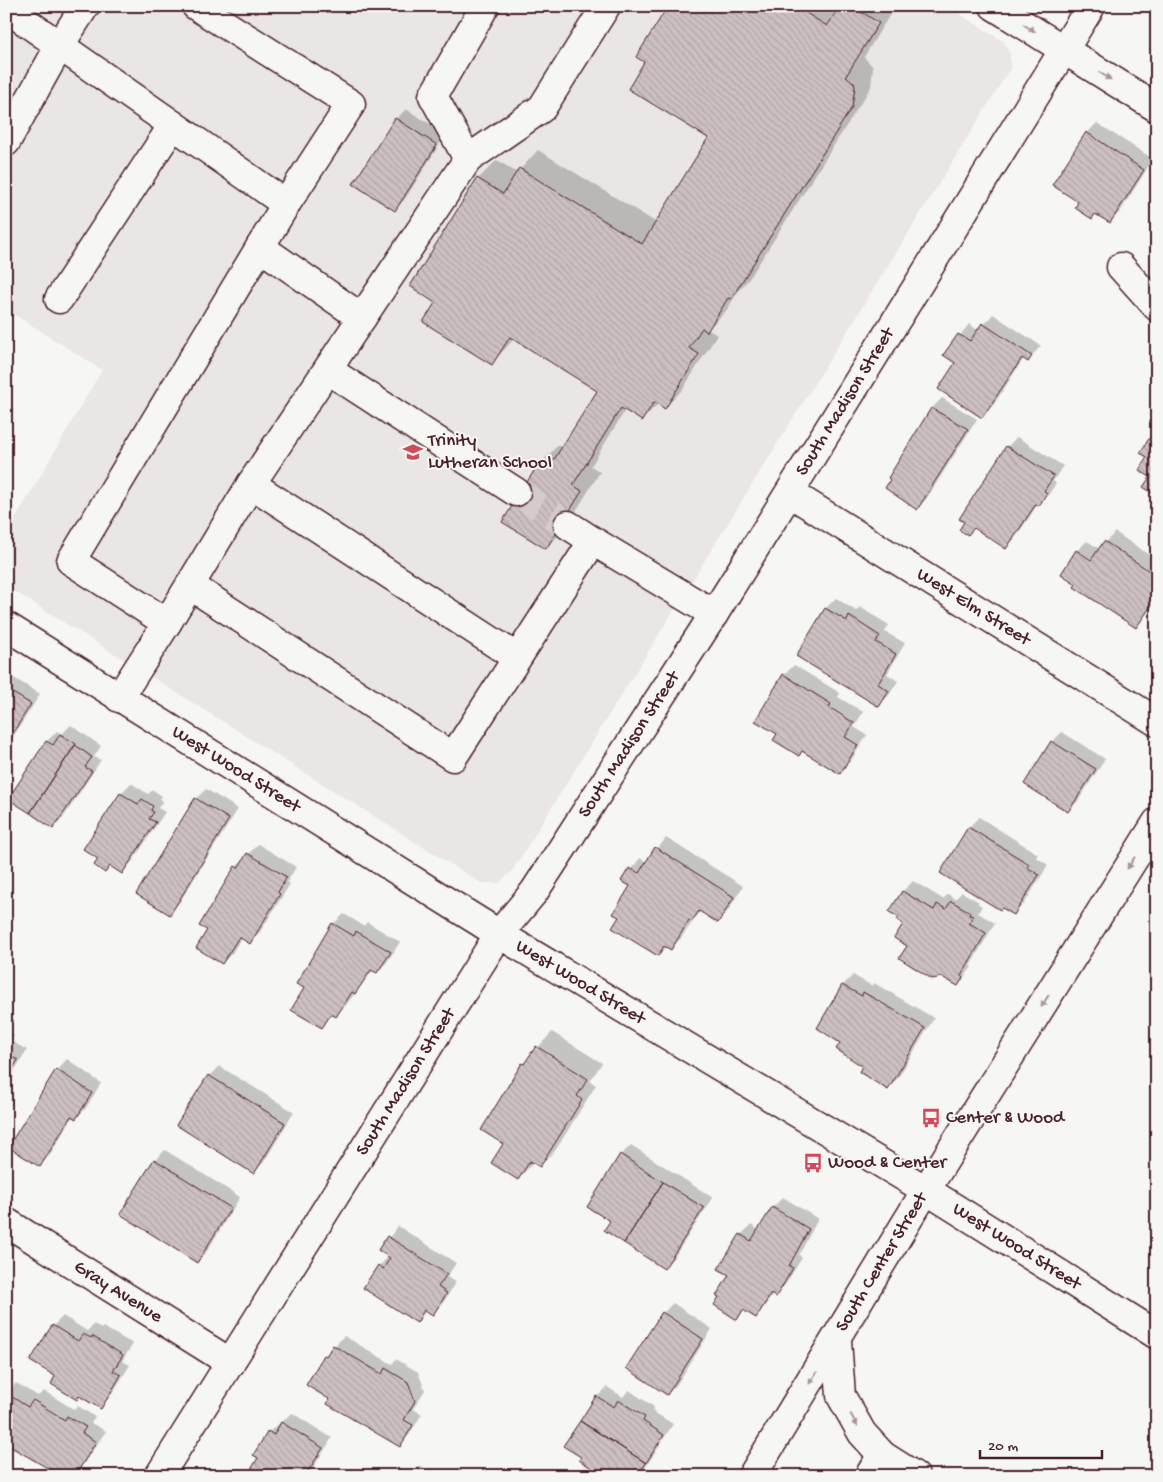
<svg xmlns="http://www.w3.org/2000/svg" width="1163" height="1482" font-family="'Gochi Hand',sans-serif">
<defs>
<pattern id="building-back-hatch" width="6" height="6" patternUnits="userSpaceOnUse" patternTransform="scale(1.25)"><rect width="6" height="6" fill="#ccc1c0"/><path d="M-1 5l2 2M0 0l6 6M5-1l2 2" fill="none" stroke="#b1a5a5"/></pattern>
</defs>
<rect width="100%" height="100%" fill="#f6f6f2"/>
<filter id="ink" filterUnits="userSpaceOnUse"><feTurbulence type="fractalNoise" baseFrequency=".02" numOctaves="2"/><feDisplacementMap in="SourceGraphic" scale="10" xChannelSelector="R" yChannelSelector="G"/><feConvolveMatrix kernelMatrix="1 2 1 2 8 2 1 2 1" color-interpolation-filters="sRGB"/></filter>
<g filter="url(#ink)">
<path fill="#e9e6e3" d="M6,6H947L1004,42L1010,55V69L512,871L499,883H481L6,586V535L102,370L6,309Z"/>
<path fill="#0003" d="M669,6H895L864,57L873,67L871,87L749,279L740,289L726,311L708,329L717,335L683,389L665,408L658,404L642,420L626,409L591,466L600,472L565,529L546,548L540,464L558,445L563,448L599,390L515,338L491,364L436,302L478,179L497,160L517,173L538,150L657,223L709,138L646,61Z
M406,109L446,134L405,199L395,209L396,119Z
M1097,123L1153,159L1120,212L1110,222L1096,213L1092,218L1079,202L1087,133Z
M993,314L1041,346L1028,360L1024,358L992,407L982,417L957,363L945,355L969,324L979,331Z
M942,398L977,419L927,498L917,508L889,478L932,408Z
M1017,437L1063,466L1053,481L1056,483L1049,494L1038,504L1016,537L1006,547L1007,447Z
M1115,532L1157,560V600L1136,626L1062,574L1077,551L1087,541L1100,549Z
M836,598L856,611L860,607L889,625L885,632L905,643L887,674L898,681L889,695L879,705L797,656L826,608Z
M794,665L840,693L838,697L863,712L854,727L867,735L850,762L840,772L804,750L799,754L778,734L784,675Z
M6,673L40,694L6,748Z
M71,725L101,746L94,757L101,760L63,818L53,828L9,799L47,741L57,731L62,734Z
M1062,732L1105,759L1078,801L1068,811L1052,742Z
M131,783L148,794L153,790L162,796L160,799L163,801L158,808L165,812L132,862L122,872L111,865L105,871L100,858L85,849L121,793Z
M206,789L238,809L179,903L169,913L196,799Z
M979,817L1038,854L1036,857L1048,865L1024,904L1014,914L941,872L969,827Z
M666,838L743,886L728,911L718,921L701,910L681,938L671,948L667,946L658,955L621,917L632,886L623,880L640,858L647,862Z
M258,844L296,867L287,882L290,884L260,932L250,942L242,937L232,953L222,963L209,930L200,925L236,867Z
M913,881L943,899L948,894L955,899L962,892L979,902L978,904L982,906L978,913L995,923L970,966L972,967L958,985L909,946L904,923L900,917L891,912L903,891Z
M344,914L364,926L367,922L400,942L387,962L377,972L373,970L346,1005L336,1015L333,1014L322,1027L306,988L333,924Z
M853,975L872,986L874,983L934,1018L898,1078L888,1088L842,1042L818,1028L843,985Z
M6,1030L14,1035L11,1041L27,1050L13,1073L6,1080Z
M552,1032L602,1063L590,1081L596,1085L555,1151L540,1166L534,1162L518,1179L505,1143L523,1064Z
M67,1059L101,1083L86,1108L76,1118L73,1116L50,1155L40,1165L10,1146L57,1070Z
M219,1066L294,1112L264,1162L254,1172L178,1125L209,1076Z
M631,1145L713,1198L674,1257L664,1267L611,1221L621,1155Z
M165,1150L240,1197L207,1251L197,1261L155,1160Z
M783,1197L818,1219L799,1255L802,1258L785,1285L775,1295L774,1294L756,1316L745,1310L737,1318L731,1275L741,1235L751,1225L759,1230L773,1207Z
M398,1226L456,1263L447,1277L456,1282L443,1303L433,1313L427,1310L416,1321L379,1266L389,1256L380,1250Z
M673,1303L712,1329L677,1384L667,1394L663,1313Z
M63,1316L87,1331L94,1324L101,1329L103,1327L133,1344L122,1361L130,1365L110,1397L100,1407L57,1376L53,1326Z
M344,1336L392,1364L396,1359L418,1372L425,1390L413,1409L422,1414L409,1435L399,1445L325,1356Z
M16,1383L38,1396L44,1391L75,1410L78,1406L95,1417L91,1423L106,1431L75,1476H66L13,1446L6,1453V1394Z
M607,1387L623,1397L629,1390L654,1407L652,1411L673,1424L640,1476H612L583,1457L597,1397Z
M292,1413L332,1438L308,1476H260V1457L255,1455L269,1432Z
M420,1465L436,1476H409Z
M6,1471L13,1476H6Z"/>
<path fill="url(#building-back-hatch)" stroke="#4a1f2b" d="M668,6H795L827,26L840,6H852L879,23L846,76L854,83L855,87L852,107L731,299L728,298L707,332L702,328L689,348L699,354L665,409L654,402L642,421L621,408L573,485L582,491L546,549L502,522L539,463L548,469L597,391L510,337L492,365L423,322L435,303L410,286L477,178L503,194L519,168L642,244L708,138L628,89L644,62L636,57Z
M395,118L437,145L395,211L353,184Z
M1086,132L1144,170L1110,223L1095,214L1092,219L1075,208L1078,202L1052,185Z
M982,323L1032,356L1028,362L1022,358L982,418L938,389L955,363L943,355L958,334L970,341Z
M931,408L968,429L917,510L885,488L890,480L888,478Z
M1153,432L1157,435V496L1143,487L1150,477L1139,470L1147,457L1140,453Z
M1006,446L1054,476L1044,491L1047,493L1039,506L1036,504L1006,549L974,528L968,535L959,530L964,522L959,519Z
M1104,541L1157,576V597L1136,628L1074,587L1076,584L1061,574L1076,550L1091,560Z
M825,608L847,621L849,616L880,636L876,642L896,654L878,684L889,691L879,707L796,656Z
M783,674L831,704L829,707L854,723L845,737L858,745L840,774L802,751L799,756L773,740L777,734L755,721Z
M6,689L31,704L6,744Z
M60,734L76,744L30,813L8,799L46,741L53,745Z
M1051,741L1096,769L1068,812L1024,784Z
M75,745L92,757L85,767L92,771L53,829L30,813Z
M120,793L138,804L142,799L153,806L151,810L154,812L149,819L156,822L122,874L110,866L105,873L94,865L98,859L83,849Z
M195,798L229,819L170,915L136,894Z
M968,827L1029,864L1027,867L1039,875L1014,915L1002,908L1000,910L940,873Z
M655,847L734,897L718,923L699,911L692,921L689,920L671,950L664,946L658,956L612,928L619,917L613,914L630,886L621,881L629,868L639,873Z
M247,853L287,877L278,892L280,894L250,944L239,937L222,964L196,948L207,930L199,926L235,866L238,868Z
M902,891L934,910L937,904L946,909L951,901L970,912L969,915L973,916L969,923L986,933L961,976L963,978L958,986L942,977L932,979L899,958L907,946L894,938L903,924L897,920L899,917L889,912Z
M332,923L354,936L356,931L391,952L377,973L371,970L355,994L352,992L336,1017L331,1014L322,1028L291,1010L304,988L296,984Z
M842,985L862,996L863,992L925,1028L888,1090L859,1072L862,1066L836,1049L840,1043L817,1028Z
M536,1046L588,1079L577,1096L582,1100L540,1167L530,1161L518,1180L491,1163L503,1144L481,1130L522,1063L524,1064Z
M6,1054L18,1060L6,1080Z
M56,1069L92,1093L76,1119L71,1116L40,1167L8,1147Z
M208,1075L285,1123L254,1174L176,1125Z
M620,1154L663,1182L624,1243L604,1230L610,1221L587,1207Z
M154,1159L231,1208L197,1263L120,1214Z
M663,1182L704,1208L664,1269L624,1243Z
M772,1207L809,1229L789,1266L793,1268L776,1297L771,1294L756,1318L743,1310L737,1320L714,1305L719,1297L716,1296L729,1275L718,1269L740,1234L751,1241Z
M387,1236L447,1274L438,1287L447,1293L433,1315L424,1310L417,1323L363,1288L378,1265L383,1269L390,1258L378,1250Z
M662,1312L703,1339L667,1395L626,1368Z
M52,1325L78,1341L83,1334L91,1338L92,1336L123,1355L113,1371L121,1375L101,1409L79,1396L77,1400L51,1384L55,1376L30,1361Z
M333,1345L382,1374L385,1368L408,1382L415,1401L404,1420L413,1425L400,1447L327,1404L329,1399L306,1385L324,1355L326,1356Z
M6,1393L28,1407L33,1400L65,1420L67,1416L86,1427L82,1433L96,1442L75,1476H64L59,1473L58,1474L11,1447L6,1454Z
M596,1396L614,1407L618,1400L645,1417L643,1421L664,1435L646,1463L580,1421Z
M580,1421L646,1463L638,1476H604L579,1460L581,1457L563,1446Z
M281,1422L323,1448L305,1476H258L250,1471L258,1458L253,1455L268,1431L274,1435Z"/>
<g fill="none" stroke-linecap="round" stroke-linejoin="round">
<path stroke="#d4cbca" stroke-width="28" stroke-dasharray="28 14" stroke-linecap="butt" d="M516,492L568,525"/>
<defs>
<g id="minor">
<path d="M196,6L351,104L286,204"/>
<path d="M6,8L286,204L71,561L167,623L251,484L468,159L542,108L606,6"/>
<path d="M6,142L60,45L85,6"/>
<path d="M468,159L433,96L485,6"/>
<path d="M260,247L362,318"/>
<path d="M1121,267L1157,307"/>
<path d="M59,299L173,125"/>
<path d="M328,370L516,492"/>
<path d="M251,484L516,657"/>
<path id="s1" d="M790,493L1157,722"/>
<path d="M568,525L593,541"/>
<path d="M191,586L453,757L593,541L714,614"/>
<path id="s2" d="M6,626L499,934L926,1190L1157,1335"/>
<path d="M119,698L167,623"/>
<path id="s3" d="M6,1222L231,1363"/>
<path d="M837,1340L841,1396L862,1433L882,1455L915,1476"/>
<path id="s4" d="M159,1476L499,934L534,892L714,614L1091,6"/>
<path d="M869,1476L882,1455"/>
</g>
<g id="major">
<path d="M994,6L1157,108"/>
<path id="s5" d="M752,1476L926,1190L1157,822"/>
</g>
</defs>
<use href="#minor" stroke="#4a1f2b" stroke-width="31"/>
<use href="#major" stroke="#4a1f2b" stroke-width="31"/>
<use href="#minor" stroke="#f6f6f2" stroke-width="28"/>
<use href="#major" stroke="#f6f6f2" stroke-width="28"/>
</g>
<defs><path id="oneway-solid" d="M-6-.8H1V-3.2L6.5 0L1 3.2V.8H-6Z" transform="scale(1.25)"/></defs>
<g fill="#a99598">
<use href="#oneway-solid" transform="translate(1029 28) rotate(32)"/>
<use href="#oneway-solid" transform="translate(1105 76) rotate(32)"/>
<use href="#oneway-solid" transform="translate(1131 863) rotate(122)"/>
<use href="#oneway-solid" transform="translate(1045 1001) rotate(122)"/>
<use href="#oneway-solid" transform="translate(813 1378) rotate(122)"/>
<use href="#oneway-solid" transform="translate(854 1420) rotate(61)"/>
</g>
</g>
<defs>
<symbol id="school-bare" viewBox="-9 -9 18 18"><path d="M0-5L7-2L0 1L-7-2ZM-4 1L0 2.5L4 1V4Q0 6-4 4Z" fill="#d1495b" stroke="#f6f6f2" stroke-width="2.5" paint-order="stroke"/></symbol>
<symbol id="bus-bare" viewBox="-9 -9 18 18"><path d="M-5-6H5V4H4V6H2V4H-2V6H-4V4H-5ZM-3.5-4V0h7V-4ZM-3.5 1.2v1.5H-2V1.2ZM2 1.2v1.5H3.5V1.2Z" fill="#d1495b" stroke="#f6f6f2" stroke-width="2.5" paint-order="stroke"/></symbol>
</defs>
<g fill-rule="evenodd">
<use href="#school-bare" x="399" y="438" width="28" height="28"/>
<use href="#bus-bare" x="917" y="1104" width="28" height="28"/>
<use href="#bus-bare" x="799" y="1149" width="28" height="28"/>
</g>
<g text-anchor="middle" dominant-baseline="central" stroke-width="4" stroke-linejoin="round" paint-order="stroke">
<g font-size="19" fill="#4a1f2b" stroke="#f6f6f2">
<text stroke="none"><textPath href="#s4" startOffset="1275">South Madison Street</textPath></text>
<text stroke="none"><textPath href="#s1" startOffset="216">West Elm Street</textPath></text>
<text stroke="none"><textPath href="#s4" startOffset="870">South Madison Street</textPath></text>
<text stroke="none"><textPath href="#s2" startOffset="271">West Wood Street</textPath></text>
<text stroke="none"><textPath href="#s2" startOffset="676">West Wood Street</textPath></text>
<text stroke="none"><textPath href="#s4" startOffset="465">South Madison Street</textPath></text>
<text stroke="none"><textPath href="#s2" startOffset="1186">West Wood Street</textPath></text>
<text stroke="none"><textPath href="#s5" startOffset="250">South Center Street</textPath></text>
<text stroke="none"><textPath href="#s3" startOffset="132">Gray Avenue</textPath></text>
</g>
<g font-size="19" fill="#4a1f2b" stroke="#f6f6f2" text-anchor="start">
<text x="428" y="441">Trinity<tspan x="428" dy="22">Lutheran School</tspan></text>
<text x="946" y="1118">Center &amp; Wood</text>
<text x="828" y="1163">Wood &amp; Center</text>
</g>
</g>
<rect width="1163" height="1482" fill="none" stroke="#f6f6f2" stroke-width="25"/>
<rect x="12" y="12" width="1138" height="1457" fill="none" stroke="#4a1f2b" stroke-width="2" filter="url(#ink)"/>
<path d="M980 1450v8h122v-8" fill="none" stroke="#4a1f2b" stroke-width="2.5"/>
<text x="988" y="1450" font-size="15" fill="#4a1f2b" stroke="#f6f6f2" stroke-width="4" paint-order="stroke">20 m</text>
</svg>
